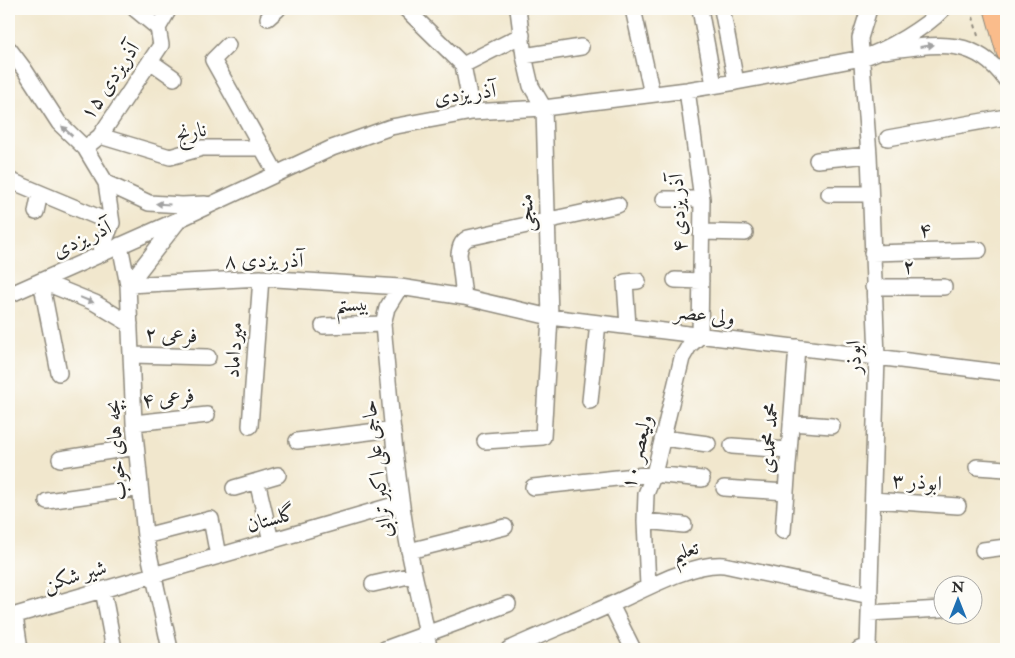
<svg xmlns="http://www.w3.org/2000/svg" width="1015" height="658" font-family="'IM FELL Double Pica',Amiri,serif">
<rect width="100%" height="100%" fill="#fdfcf7"/>
<filter id="ink" filterUnits="userSpaceOnUse"><feTurbulence type="fractalNoise" baseFrequency=".02" numOctaves="2"/><feDisplacementMap in="SourceGraphic" scale="10" xChannelSelector="R" yChannelSelector="G"/><feConvolveMatrix kernelMatrix="1 2 1 2 8 2 1 2 1" color-interpolation-filters="sRGB"/></filter>
<filter id="wash" filterUnits="userSpaceOnUse"><feTurbulence type="fractalNoise" baseFrequency=".0096" numOctaves="4" result="noise"/><feDisplacementMap in="SourceGraphic" scale="20" xChannelSelector="R" yChannelSelector="G"/><feGaussianBlur stdDeviation="1.12" result="paint"/><feColorMatrix in="noise" values="0 0 0 0 0 0 0 0 0 0 0 0 0 0 0 0 0 1.4 0 .05"/><feComposite in="paint" operator="in"/></filter>
<g filter="url(#wash)">
<rect width="100%" height="100%" fill="#f1e7cd"/>
</g>
<g filter="url(#ink)">
<g fill="none" stroke-linecap="round" stroke-linejoin="round">
<defs>
<path id="minor" d="M135,9L158,28
M406,9L463,65L472,112
M633,9L652,94
M700,9L714,85
M722,9L736,82
M268,18L278,9
M228,45L213,60L276,173
M9,49L24,69L59,123L85,148L106,183L112,223L99,255
M885,51C933,45 973,34 1006,80
M524,56L581,47
M150,61L174,78
M463,65L522,35
M100,136L170,157L202,148H263
M888,138L1006,117
M85,148L100,136L161,45L158,28L169,9
M817,160L869,155
M9,180L112,223
M106,183L149,203L182,205L205,204
M829,194H870
M664,199H702
M36,212L40,193
M702,232L745,233
M120,245L128,285L134,423L145,536L170,649
M872,253L979,250
M675,280L701,281
M41,281L95,303L130,324
M41,281L59,373
M128,285L261,278L400,287L464,297L550,317L1006,373
M128,285L179,220
M400,287L387,308L383,324C389,394 395,464 406,533C412,572 424,610 429,649
M873,287H944
M9,295L180,219L332,148L391,127L472,112L544,108L687,90L736,82L862,58C887,50 925,28 943,9
M464,297L459,254C460,247 461,242 468,238L618,205
M323,326L383,324
M628,326L625,282L638,281
M132,355L208,357
M590,401L598,323
M134,423L207,415
M791,423L832,426
M250,426L261,278
M663,438L708,444
M297,441L393,429
M485,441L543,437L550,317L544,108L531,86L524,56L518,9
M732,446L789,450
M60,459L136,447
M977,467L1006,469
M257,481L271,541
M533,487L654,474L702,479
M234,488L278,475
M724,488L786,492
M873,500L958,506
M47,501L140,488
M645,521L684,525
M783,531L797,347
M145,536L211,519L218,556
M983,550L1006,547
M409,551L505,527
M373,584L413,575
M648,586L645,521L646,494L654,474L682,358L689,346L700,336L702,199L687,90
M103,590L114,649
M611,605L633,649
M869,613L942,609
M15,616L20,649
M9,617L401,503
M385,649L508,604
M509,649C542,634 577,620 610,605C640,592 692,562 724,565L870,596
M859,649L868,647L877,357L869,155L860,38L869,9"/>
<path id="major" d="M994,9L1006,52"/>
</defs>
<use href="#minor" stroke="#8e897c" stroke-width="18"/>
<use href="#major" stroke="#8e897c" stroke-width="21"/>
<path stroke="#8e897c" stroke-width="2" stroke-dasharray="4 4" stroke-linecap="butt" d="M971,9L979,40"/>
<use href="#minor" stroke="#fff" stroke-width="15"/>
<use href="#major" stroke="#fabc8b" stroke-width="19"/>
</g>
<defs><path id="oneway-solid" d="M-6-.8H1V-3.2L6.5 0L1 3.2V.8H-6Z" transform="scale(1.25)"/></defs>
<g fill="#a0a0a0">
<use href="#oneway-solid" transform="translate(927 46) rotate(-8)"/>
<use href="#oneway-solid" transform="translate(67 131) rotate(-138)"/>
<use href="#oneway-solid" transform="translate(163 204) rotate(-177)"/>
<use href="#oneway-solid" transform="translate(87 300) rotate(22)"/>
</g>
</g>
<g text-anchor="middle" dominant-baseline="central" stroke-width="5" stroke-linejoin="round" paint-order="stroke">
<g font-size="21" fill="#2b2b2b" stroke="#fdfcf7">
<text transform="translate(110 81) rotate(-56)">۱۵ آذریزدی</text>
<text transform="translate(465 94) rotate(-7)">آذر یزدی</text>
<text transform="translate(191 132) rotate(-11)">نارنج</text>
<text transform="translate(526 213) rotate(-91)">منجی</text>
<text transform="translate(678 213) rotate(-93)">۴ آذر یزدی</text>
<text transform="translate(925 230) rotate(-1)">۴</text>
<text transform="translate(82 239) rotate(-25)">آذر یزدی</text>
<text x="264" y="260">۸ آذر یزدی</text>
<text x="909" y="266">۲</text>
<text transform="translate(352 304) rotate(-2)">بیستم</text>
<text transform="translate(705 315) rotate(7)">ولی عصر</text>
<text transform="translate(171 335) rotate(2)">فرعی ۲</text>
<text transform="translate(234 350) rotate(-86)">میرداماد</text>
<text transform="translate(854 357) rotate(-91)">ابوذر</text>
<text transform="translate(168 398) rotate(-6)">فرعی ۴</text>
<text transform="translate(769 438) rotate(-86)">محمد محمدی</text>
<text transform="translate(116 450) rotate(-94)">بچه های خوب</text>
<text transform="translate(637 452) rotate(-76)">۱۰ ولیعصر</text>
<text transform="translate(377 469) rotate(-97)">حاجی علی اکبر ترابی</text>
<text transform="translate(917 482) rotate(4)">ابوذر ۳</text>
<text transform="translate(271 519) rotate(-16)">گلستان</text>
<text transform="translate(685 551) rotate(-18)">تعلیم</text>
<text transform="translate(75 576) rotate(-16)">شیر شکن</text>
</g>
</g>
<rect width="1015" height="658" fill="none" stroke="#fdfcf7" stroke-width="30"/>
<g transform="translate(958 600)"><circle r="24" fill="#fdfcf7" stroke="#a9a8a5"/>
<path d="M0-4L9 19L0 12L-9 19Z" fill="#1f6fb2"/>
<text y="-8" font-size="14" font-weight="bold" text-anchor="middle" fill="#2b2b2b">N</text>
</g>
</svg>
